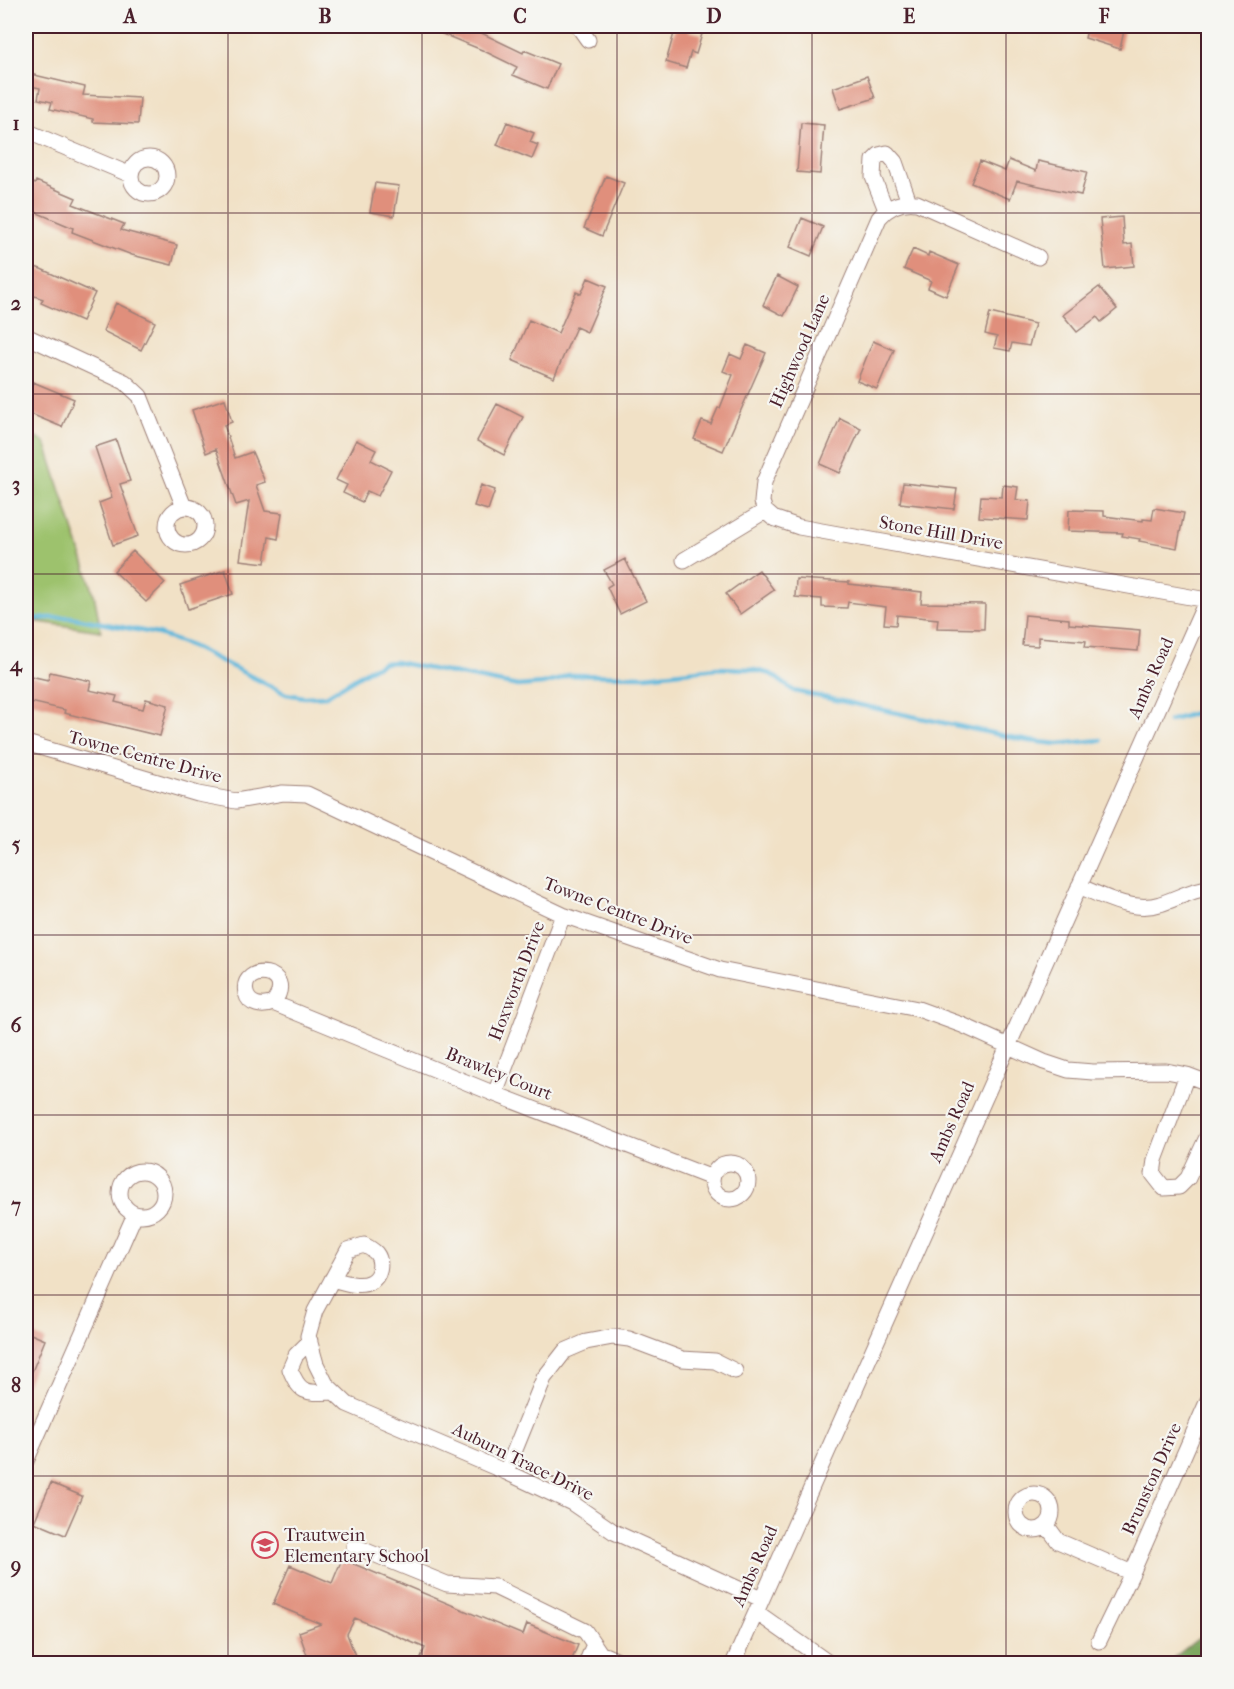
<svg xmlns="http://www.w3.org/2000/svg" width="1234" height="1689" font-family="'IM FELL French Canon',serif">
<rect width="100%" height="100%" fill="#f6f6f2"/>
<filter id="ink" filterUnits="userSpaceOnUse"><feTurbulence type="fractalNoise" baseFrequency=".0167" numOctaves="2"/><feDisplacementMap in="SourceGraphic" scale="12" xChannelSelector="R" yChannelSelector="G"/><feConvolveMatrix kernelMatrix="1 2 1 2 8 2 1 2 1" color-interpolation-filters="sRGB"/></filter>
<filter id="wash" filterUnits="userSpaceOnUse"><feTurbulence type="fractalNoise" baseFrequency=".008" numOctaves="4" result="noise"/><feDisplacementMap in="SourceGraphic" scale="24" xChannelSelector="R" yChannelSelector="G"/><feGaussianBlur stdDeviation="1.35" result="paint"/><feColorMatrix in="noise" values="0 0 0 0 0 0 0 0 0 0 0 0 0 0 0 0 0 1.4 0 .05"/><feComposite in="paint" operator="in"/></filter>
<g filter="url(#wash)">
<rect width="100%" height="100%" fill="#f1e1c6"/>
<path fill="#9dc26d" stroke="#74704c" stroke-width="1.5" d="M26,433L45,442L94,594L101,631L26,620Z"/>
<path fill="#7ea860" stroke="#646446" stroke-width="1.5" d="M1208,1631V1663H1167Z"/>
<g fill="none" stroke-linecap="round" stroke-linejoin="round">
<path stroke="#5eb7db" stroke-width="4.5" d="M26,619L70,617L158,634L191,646L286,694L304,697L326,696L370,669L383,663L395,662L518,686L542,684L558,680L568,675L645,676L717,668L750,669L771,674L794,691L1029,741L1058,744L1101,740
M1169,721L1208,709"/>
</g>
<g id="blocks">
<path fill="#e08f7c" d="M423,26H467L523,53L524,50L558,64L547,89L513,75L517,67L482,50Z
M676,26H691L689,31L702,34L696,54L691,52L686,68L666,62Z
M1088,26H1125L1120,49L1085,38Z
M26,73L85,87L83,95L140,98L138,124L93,122V119L50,109L52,102L38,99L40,88L26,85Z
M867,76L875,98L840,109L833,88Z
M507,122L534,133L530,142L538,145L532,159L497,145Z
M801,123L824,125L820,174L797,172Z
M1009,160L1036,171L1038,161L1087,172L1081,195L1017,181L1010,199L971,183L980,161L1005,171Z
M606,176L624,183L602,236L584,228Z
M26,180L35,184L36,181L76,198L73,204L124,224L121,230L177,245L172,265L132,255L72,232L73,228L26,208Z
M375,183L399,186L394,216L370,212Z
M1122,217L1124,245L1132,244L1134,266L1105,269L1100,219Z
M802,218L823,227L811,256L790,247Z
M913,249L928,256L929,252L959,265L946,296L928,288L931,281L904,269Z
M26,264L41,269L95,293L82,321L41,303L43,299L26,293Z
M777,276L798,287L784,316L763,305Z
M588,278L607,286L587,332L576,327L554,378L512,360L529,320L558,333L576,292L581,294Z
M1099,287L1117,309L1101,322L1097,317L1077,332L1063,315Z
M116,303L155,322L141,350L103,331Z
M990,313L1035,324L1029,346L1012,343L1010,351L994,348L997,337L985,334Z
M873,341L894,350L877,389L857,381Z
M747,345L766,353L723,451L694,439L702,421L711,424L718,408H720L733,375L723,371L730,354L741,359Z
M33,382L74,399L62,427L26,412V400Z
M225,399L232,422L224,425L235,458L252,452L265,482L256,485L265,511L282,513L278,539L269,537L265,563L240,560L249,501L236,505L216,449L206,453L192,410Z
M497,404L523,417L504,455L477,441Z
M840,418L861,428L840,473L820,464Z
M116,440L130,481L120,484L138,536L113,545L99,503L112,498L95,447Z
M356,440L376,450L371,460L391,470L378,496L367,491L362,502L343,493L347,485L336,480Z
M903,483L957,489L954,509L900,503Z
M481,485L495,490L488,510L474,506Z
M1003,485L1018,487L1016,500L1030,501L1028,520L979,517L981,496L1002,497Z
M1154,508L1184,513L1177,548L1139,541L1140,539L1122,536L1123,533L1068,531L1069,510L1104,511V516L1143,521V519L1152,520Z
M133,551L165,583L146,602L114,571Z
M625,559L646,601L620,614L607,587L612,584L604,570Z
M225,570L233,594L188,609L180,585Z
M759,570L774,590L740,614L726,594Z
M796,579L849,582V584L922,592L921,603L985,604L984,629L937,628L938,619L897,615L896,625L884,624L886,607L848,602L847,608L822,607V599L795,597Z
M1025,615L1069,619V624L1140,630L1138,651L1085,647L1086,641L1038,637V646L1022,645Z
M50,672L91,681L89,690L117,696L115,702L143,709L146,699L168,705L160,736L64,713L65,710L26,701V675L48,680Z
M26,1332L45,1340L26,1386Z
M51,1483L82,1496L65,1535L34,1522Z
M342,1559L523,1635L527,1624L578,1645L570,1664H418L425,1648L355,1618L347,1634L357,1661L350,1664H310L299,1632L321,1624L273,1604L290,1565L332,1583Z"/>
</g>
</g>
<g filter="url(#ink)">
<use href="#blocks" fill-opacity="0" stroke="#9e8078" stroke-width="1.5"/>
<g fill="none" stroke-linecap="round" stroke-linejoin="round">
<defs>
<path id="minor" d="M578,26L588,40
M26,131L131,175
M131 176a18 18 0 1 1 36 0a18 18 0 1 1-36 0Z
M886,210L873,177L874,160L879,155L887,153L895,162L909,202
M26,336L125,382L140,396L184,507
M167 526a19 19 0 1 1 38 0a19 19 0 1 1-38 0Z
M765,511L762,502L764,482L879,218C889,206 901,201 917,203L1038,257
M684,560L765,511L773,518L799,527L1207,600
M26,743L198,794L236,801L283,793L307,794L563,915L720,970L918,1009L962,1025L1044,1062L1068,1070L1093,1072L1166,1071L1187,1075L1208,1083
M1079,886C1102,896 1134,913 1160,904C1176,899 1191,890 1208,888
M273,1003C299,969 239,962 246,993C249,1006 263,1007 273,1003L495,1094L712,1178
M1187,1075L1155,1160L1153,1174L1164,1188L1179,1187L1188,1178L1208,1135
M495,1094L563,915
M712 1181a18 18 0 1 1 36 0a18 18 0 1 1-36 0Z
M120 1193a22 22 0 1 1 44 0a22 22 0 1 1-44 0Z
M332,1279C343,1282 359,1288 370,1282C380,1277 383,1262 376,1253C373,1250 368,1247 364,1245L348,1250L315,1311L308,1336L316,1364L326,1384L347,1404L506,1472L572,1503L614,1532L761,1599
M310,1341L296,1355L290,1369C300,1395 307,1393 333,1392
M26,1461L135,1214
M506,1472L544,1378L565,1351L586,1342L613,1337L629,1339L682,1359L715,1361L735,1371
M1016 1512a18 18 0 1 1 36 0a18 18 0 1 1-36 0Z
M1047,1526L1058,1541L1132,1573
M354,1546L447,1584L495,1587L585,1631L600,1653L625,1664
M756,1612L830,1664
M1099,1641L1132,1573L1208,1400
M586,1664L594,1644
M733,1664L1208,597"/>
</defs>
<use href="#minor" stroke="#9e8078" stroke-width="17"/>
<use href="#minor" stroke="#fff" stroke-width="15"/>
</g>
</g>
<path fill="none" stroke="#4a1f2b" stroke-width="1.5" stroke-opacity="0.55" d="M228,26V1664M422,26V1664M617,26V1664M812,26V1664M1006,26V1664M26,213H1208M26,394H1208M26,574H1208M26,754H1208M26,935H1208M26,1115H1208M26,1295H1208M26,1476H1208"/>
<defs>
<symbol id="school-ring" viewBox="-11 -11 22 22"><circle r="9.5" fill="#f6f6f2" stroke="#d1495b" stroke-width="1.5"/><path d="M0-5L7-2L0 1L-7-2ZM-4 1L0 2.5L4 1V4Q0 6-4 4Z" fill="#d1495b"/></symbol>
</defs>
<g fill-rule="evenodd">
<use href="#school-ring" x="250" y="1530" width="30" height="30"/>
</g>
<g text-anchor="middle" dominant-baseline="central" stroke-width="4.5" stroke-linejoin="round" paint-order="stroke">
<g font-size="18" fill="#4a1f2b" stroke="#f6f6f2">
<text transform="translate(800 351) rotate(-66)">Highwood Lane</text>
<text transform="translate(941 533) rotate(10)">Stone Hill Drive</text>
<text transform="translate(1151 678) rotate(-66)">Ambs Road</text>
<text transform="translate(145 757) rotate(15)">Towne Centre Drive</text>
<text transform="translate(618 911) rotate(21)">Towne Centre Drive</text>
<text transform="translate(517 981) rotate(-69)">Hoxworth Drive</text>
<text transform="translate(499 1074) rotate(22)">Brawley Court</text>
<text transform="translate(952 1122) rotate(-66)">Ambs Road</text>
<text transform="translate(523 1462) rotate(26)">Auburn Trace Drive</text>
<text transform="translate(1152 1479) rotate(-66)">Brunston Drive</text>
<text transform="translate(755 1566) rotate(-66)">Ambs Road</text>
</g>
<g font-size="18" fill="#4a1f2b" stroke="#f6f6f2" text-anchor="start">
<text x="284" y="1535">Trautwein<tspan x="284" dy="21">Elementary School</tspan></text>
</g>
</g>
<rect width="1234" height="1689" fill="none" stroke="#f6f6f2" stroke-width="66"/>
<rect x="33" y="33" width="1168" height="1623" fill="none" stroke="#4a1f2b" stroke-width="2"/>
<g font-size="20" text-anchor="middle" font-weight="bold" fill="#4a1f2b">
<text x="130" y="23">A</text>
<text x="325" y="23">B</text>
<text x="520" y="23">C</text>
<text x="714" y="23">D</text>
<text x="909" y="23">E</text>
<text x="1104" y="23">F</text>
<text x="16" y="130">1</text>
<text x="16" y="310">2</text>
<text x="16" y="491">3</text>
<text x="16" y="671">4</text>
<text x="16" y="851">5</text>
<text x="16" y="1032">6</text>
<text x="16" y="1212">7</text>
<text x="16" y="1392">8</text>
<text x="16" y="1573">9</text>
</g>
</svg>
